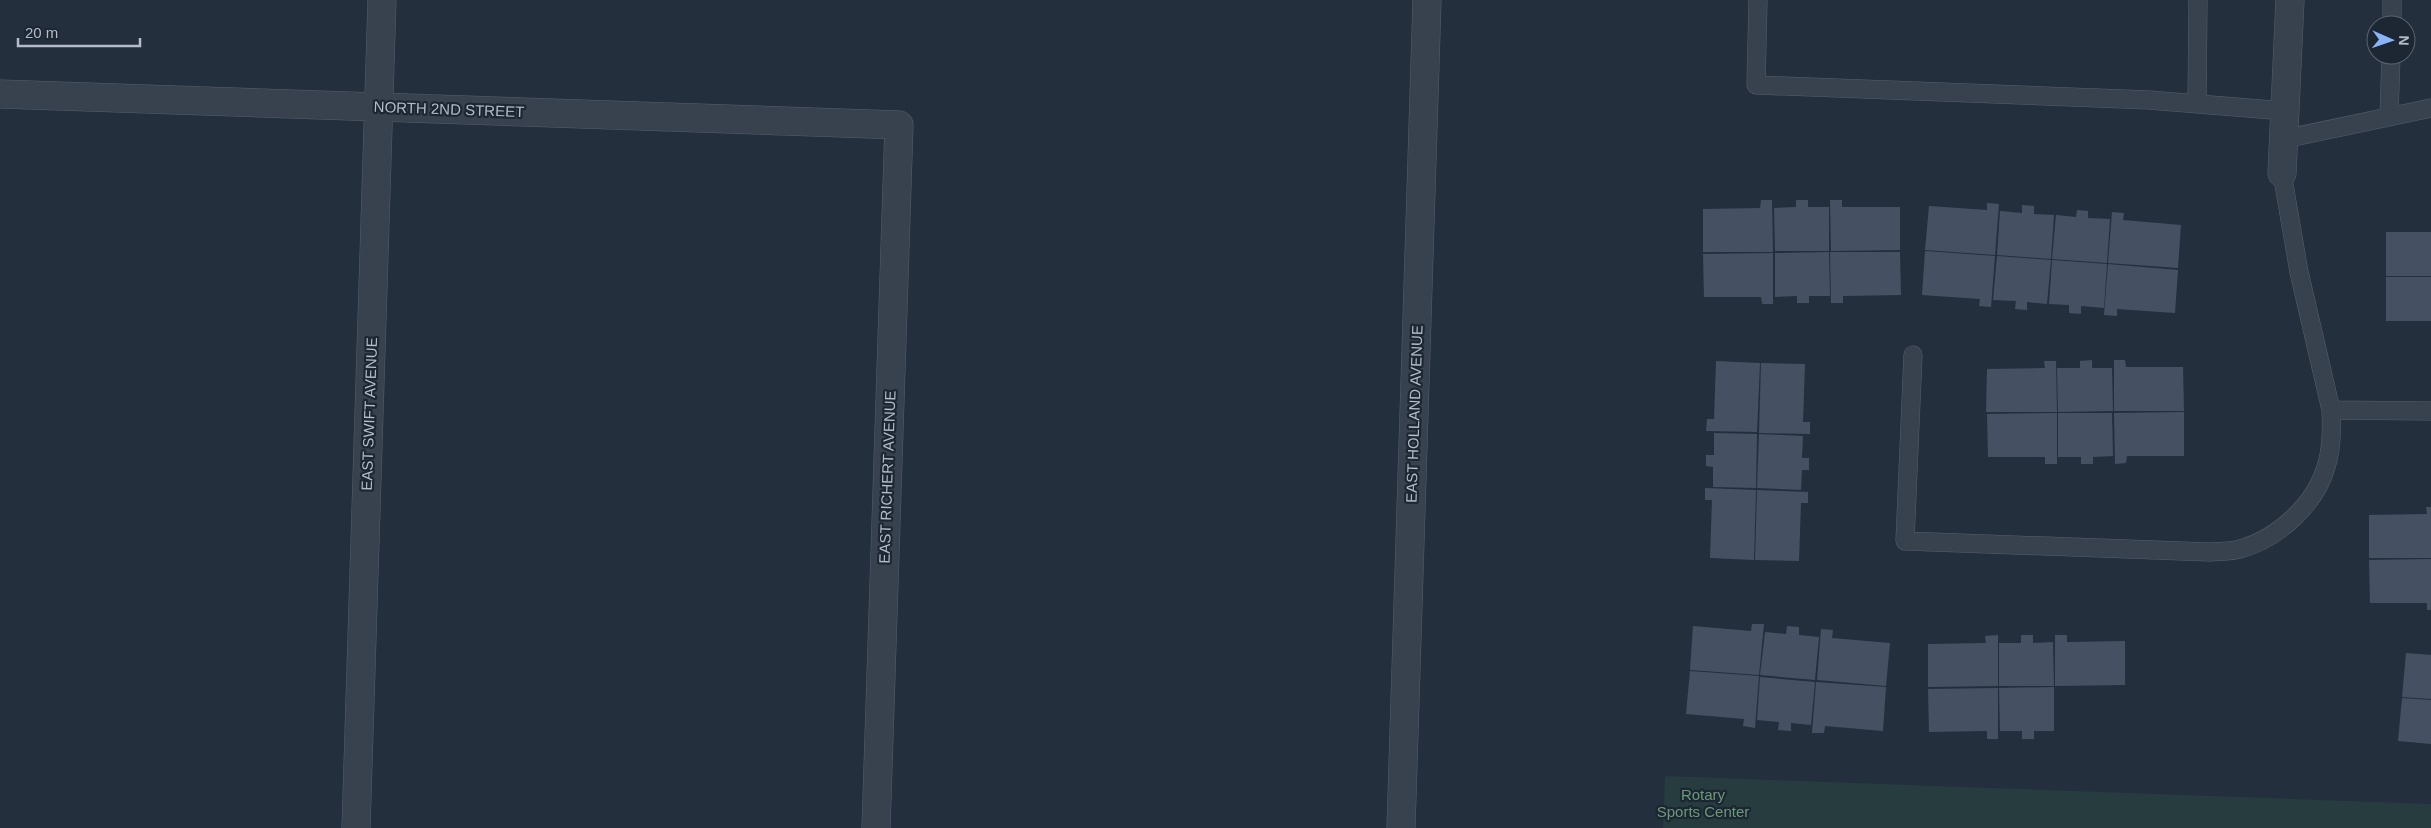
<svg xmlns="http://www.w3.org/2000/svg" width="2431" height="828" font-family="Helvetica,sans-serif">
<rect width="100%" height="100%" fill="#242f3e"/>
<path fill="#263c3f" d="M1665,776L2431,804V828H1663Z"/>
<path fill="#455162" d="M1761,200H1772L1773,252H1703V209L1760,208Z
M1796,200H1808V207H1829V251H1775L1774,208L1796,207Z
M1830,200H1842V207H1900V250L1831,251Z
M1987,203L1999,204L1995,255L1925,250L1929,206L1987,210Z
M2022,205L2034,206V214L2054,215L2051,259L1997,255L2000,211L2022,213Z
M2077,210L2088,211V218L2110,219L2107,263L2052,259L2056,215L2076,217Z
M2112,212L2124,213L2123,220L2181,225L2178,268L2108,263Z
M2386,232H2431V276H2386Z
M1925,251L1995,256L1991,307L1979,306L1980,299L1922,295Z
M1829,252L1830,296H1809V303H1797V296L1775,297V253Z
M1830,252H1900L1901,295L1843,296V303H1831Z
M1773,253V304H1762L1761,297H1704L1703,254Z
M1997,256L2051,260L2047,304L2027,302V310L2015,309L2016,301L1993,300Z
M2052,260L2107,264L2104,308L2081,306V314L2069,313V305L2049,304Z
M2108,264L2178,270L2175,313L2117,309V316L2104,315Z
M2386,277H2431V321H2386Z
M2092,360V368H2112L2113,411L2058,412L2057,368H2080V361Z
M2114,360H2125L2126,367H2183L2184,411H2114Z
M1716,361L1760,363L1757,432L1706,431L1707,419H1714Z
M2044,361H2056L2057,412H1986L1987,369L2045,368Z
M1761,363L1805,364L1803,422H1810V434L1759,433Z
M2184,412V456H2127L2126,463L2115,464L2114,413Z
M2057,413V464H2045V457H1988L1987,414Z
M2058,413H2112L2113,456L2093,457V464H2081V457H2058Z
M1714,433L1757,434L1756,488L1713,487V467L1706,466V455H1714Z
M1759,434L1803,436L1802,458H1809V470H1802L1801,490L1757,488Z
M1705,488L1756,490L1754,560L1710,558L1712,500H1705Z
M1757,490L1808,492V503H1801L1799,561L1755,560Z
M2426,507H2431V558H2369V515L2427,514Z
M2431,559V610H2427V603H2370L2369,560Z
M1752,624H1764L1759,675L1690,670L1693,626L1751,631Z
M1787,626L1799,627V635L1819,637L1815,680L1760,675L1765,632L1786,634Z
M1821,629L1833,630L1832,638L1890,643L1886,686L1817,680Z
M1998,635V686L1928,687V644L1986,643L1985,636Z
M2021,635H2033V643L2053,642L2054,686H1999V643H2021Z
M2055,635H2067V642L2125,641V685L2055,686Z
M2406,653L2431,655V699L2402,697Z
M1690,671L1759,676L1755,728L1743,726L1744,719L1686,714Z
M1760,677L1815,682L1811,725L1791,723V731L1778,730L1779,722L1757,720Z
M1816,682L1886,687L1883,731L1825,726L1824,733H1812Z
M2054,687V731H2034V739H2022V731H2000L1999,688Z
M1998,688V739H1987V731L1929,732L1928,689Z
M2402,698L2431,700V744L2398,741Z"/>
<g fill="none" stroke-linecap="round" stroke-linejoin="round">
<defs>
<path id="service" d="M1758,0L1756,85L2149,100L2285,111
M2392,25V0
M2197,104L2198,0
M2389,117L2391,55
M2284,139L2431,108
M2282,173L2299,272L2331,410L2431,411
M1913,355L1905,541L2209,552C2219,551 2230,552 2240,549C2277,539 2315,505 2326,467C2332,449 2332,429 2331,410"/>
<path id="minor" d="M0,94L899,125L876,828
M2282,173L2290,0
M356,828L382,0
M1401,828L1427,0"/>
</defs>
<use href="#service" stroke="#565f6c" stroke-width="19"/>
<use href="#minor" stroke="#565f6c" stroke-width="29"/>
<use href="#service" stroke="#38414e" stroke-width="18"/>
<use href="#minor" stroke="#38414e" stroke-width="28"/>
</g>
<g text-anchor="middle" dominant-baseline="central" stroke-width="4.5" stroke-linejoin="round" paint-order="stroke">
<g font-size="15" fill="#b4bcc9" stroke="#1d2633">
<text transform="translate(449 109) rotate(2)">NORTH 2ND STREET</text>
<text transform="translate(369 414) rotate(-88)">EAST SWIFT AVENUE</text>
<text transform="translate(1414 414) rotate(-88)">EAST HOLLAND AVENUE</text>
<text transform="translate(887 477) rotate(-88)">EAST RICHERT AVENUE</text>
</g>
<g font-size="15" fill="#6b9a76" stroke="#1d2633">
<text x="1703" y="794">Rotary<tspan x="1703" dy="17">Sports Center</tspan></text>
</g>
</g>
<g transform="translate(2391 40) rotate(92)"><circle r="24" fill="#1d2633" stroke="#59626f"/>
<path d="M0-4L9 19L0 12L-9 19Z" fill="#8ab4f8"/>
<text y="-8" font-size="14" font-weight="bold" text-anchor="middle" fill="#b4bcc9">N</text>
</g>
<path d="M18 38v8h122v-8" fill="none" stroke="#b4bcc9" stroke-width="2.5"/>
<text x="25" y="38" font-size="15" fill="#b4bcc9" stroke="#1d2633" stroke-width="4" paint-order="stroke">20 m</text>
</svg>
